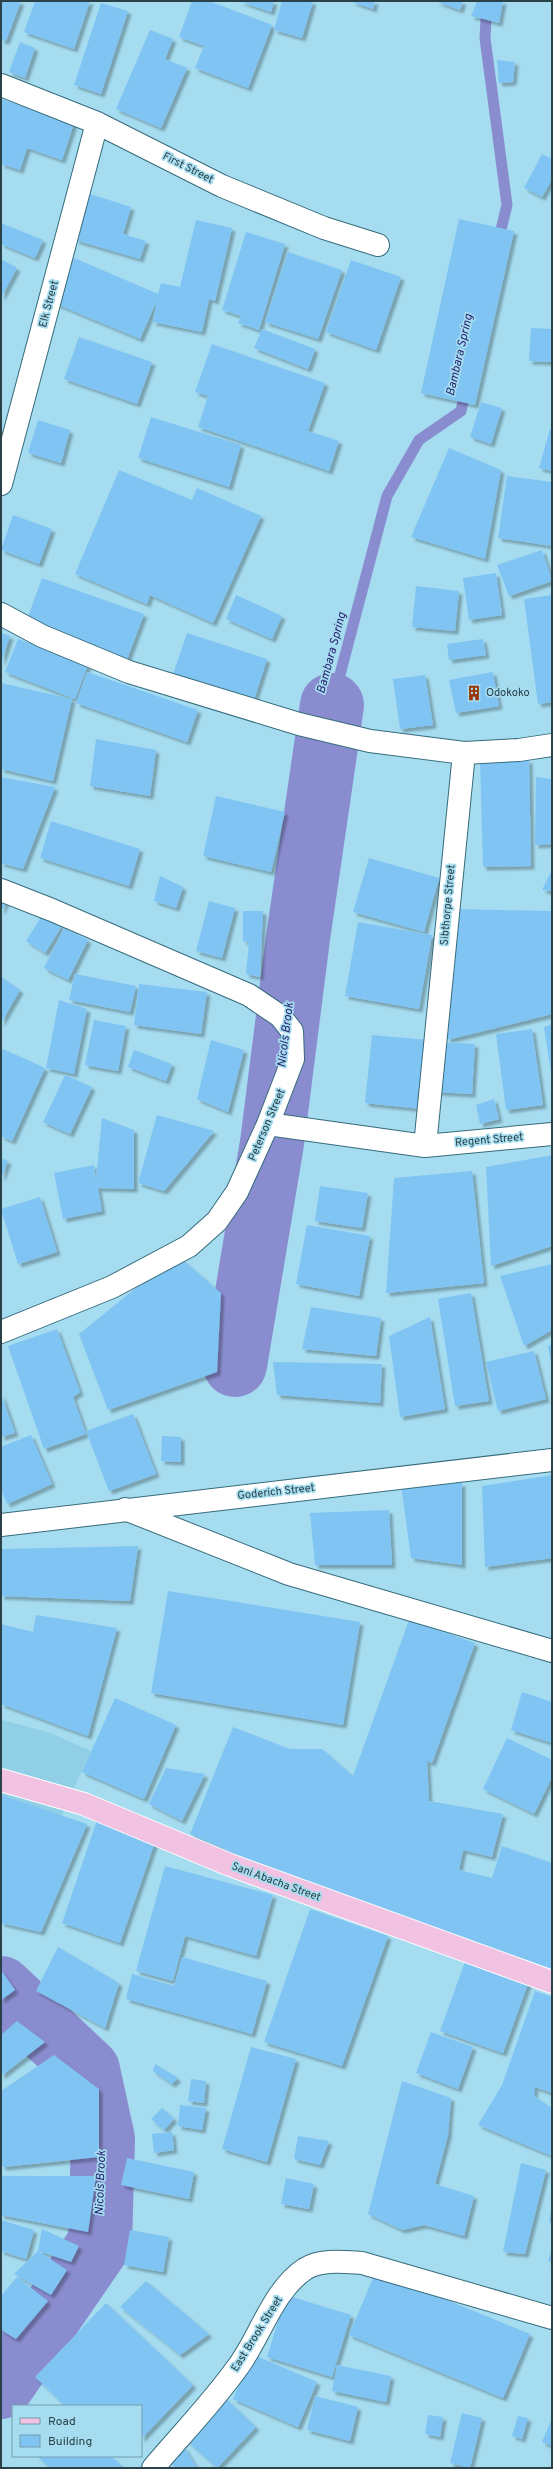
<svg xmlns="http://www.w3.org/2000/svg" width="553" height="2469" font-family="Overpass,sans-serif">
<defs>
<filter id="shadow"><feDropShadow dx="3.5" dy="3.5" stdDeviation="1" flood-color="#0004"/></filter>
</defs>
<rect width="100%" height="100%" fill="#a5dcef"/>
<path fill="#90cfe5" d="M1,1720L48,1732L91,1751L54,1833L1,1815Z"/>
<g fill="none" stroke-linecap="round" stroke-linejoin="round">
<path stroke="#898dcf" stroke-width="11" d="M487,1L485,38L507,205L498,242
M332,705L387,496L419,440L461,411L466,388"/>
<path stroke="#898dcf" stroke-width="64" d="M235,1365L272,1143L298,938L332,705
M1,1988L88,2070L103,2139L100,2243L1,2387"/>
</g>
<path fill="#80c4f4" filter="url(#shadow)" d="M1,1H21L6,41L1,40Z
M35,1H90L74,49L24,32Z
M192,1H209L272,25L248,88L195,68L204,46L179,37Z
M239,1H274L271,12Z
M282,1H313L302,38L274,30Z
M350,1H375L373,9Z
M435,1H463L460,10Z
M477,1H503L499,23L471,16Z
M101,3L128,11L101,94L74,85Z
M150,30L173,39L165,59L187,68L161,128L116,109Z
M20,42L35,48L25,78L9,72Z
M497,60L515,62L513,82L499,83Z
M1,99L74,123L62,160L27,148L20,170L1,164Z
M542,154L552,159V179L542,197L524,188Z
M90,194L131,207L123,234L146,241L140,259L75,240Z
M459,219L514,231L475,405L421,393Z
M196,220L232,228L215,301L209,299L202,332L153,322L157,300L140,339L54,303L74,258L158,294L161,283L180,287Z
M1,223L43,240L35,258L1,244Z
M246,232L285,244L259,330L238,323L241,316L222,310Z
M288,252L342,270L318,339L265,322Z
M1,259L17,268L1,298Z
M351,260L401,277L376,350L326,332Z
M531,328L552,329V362L529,361Z
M262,329L315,349L308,369L254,348Z
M79,337L152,362L137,404L64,379Z
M212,344L325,383L308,431L339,441L329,471L198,427L208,396L195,392Z
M481,402L502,408L491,444L470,437Z
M151,417L241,445L229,487L138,458Z
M38,420L70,430L61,463L28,453Z
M550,429L552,430V471L539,468Z
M449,448L501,470L485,559L411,537Z
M119,470L192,500L197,488L261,516L213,623L150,595L147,604L75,574Z
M507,476L552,482V546L498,538Z
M13,515L52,529L39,564L1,550Z
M542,550L552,581L509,596L497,565Z
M496,573L502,615L469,620L463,578Z
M42,578L144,614L126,662L25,625Z
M416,586L459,591L455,631L412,627Z
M236,595L282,616L272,639L226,619Z
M552,595V702L538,704L524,599Z
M1,633L10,636L1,663Z
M187,633L267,659L252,706L171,680Z
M18,639L88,665L75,699L5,672Z
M483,639L486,655L449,660L447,644Z
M87,672L198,710L187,742L76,703Z
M493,672L499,706L456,713L449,680Z
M425,675L433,725L400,729L393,679Z
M1,683L72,699L53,781L1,769Z
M96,739L156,750L150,796L90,786Z
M529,760L531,866L483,867L480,761Z
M1,777L55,787L23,869L1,863Z
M536,777L552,779V844L535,845Z
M216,796L285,812L271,872L203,856Z
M51,821L140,849L129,886L40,858Z
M369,858L439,878L424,932L353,912Z
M552,870V891L542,890Z
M160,876L183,887L176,908L154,901Z
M1,899L6,901L1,912Z
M209,901L235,908L222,958L196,951Z
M453,909L552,911V1014L447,1040Z
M243,911H263L260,977L246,974L249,943L243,941Z
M43,914L62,926L45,953L26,941Z
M358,922L432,935L419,1009L345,996Z
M64,928L88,940L68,980L44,968Z
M75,974L136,986L130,1012L69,1000Z
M1,977L20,990L1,1023Z
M139,984L207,992L201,1034L134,1025Z
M59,1000L87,1009L74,1074L46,1068Z
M94,1020L126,1026L118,1071L85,1065Z
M552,1024V1072H551L544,1027Z
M532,1029L543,1105L506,1110L496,1034Z
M372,1035L428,1040L422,1109L365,1103Z
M211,1040L244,1050L228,1112L197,1099Z
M438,1042L475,1044L472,1094L436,1092Z
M3,1049L45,1068L12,1141L1,1136V1054Z
M134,1050L172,1064L166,1081L128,1067Z
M65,1075L92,1087L70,1134L43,1122Z
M494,1099L499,1119L480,1124L476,1105Z
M157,1115L214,1131L164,1191L138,1183Z
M102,1118L134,1130V1189L98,1188L102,1211L63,1219L54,1173L94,1165L96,1180Z
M552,1155V1246L491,1266L486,1167Z
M1,1158L8,1161L1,1179Z
M472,1171L484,1283L386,1293L394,1178Z
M320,1186L368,1193L362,1228L315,1221Z
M40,1197L57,1252L18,1264L1,1209Z
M307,1225L370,1236L359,1296L296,1284Z
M177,1255L221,1293L217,1372L108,1410L79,1334Z
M552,1264V1330L524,1346L500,1276Z
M471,1293L489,1401L455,1406L438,1299Z
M311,1307L381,1318L376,1356L302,1349Z
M430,1317L445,1409L400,1417L389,1336Z
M57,1329L80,1392L73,1397L86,1434L44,1449L8,1346Z
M552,1345V1363H551L548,1346Z
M534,1351L546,1399L498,1411L486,1362Z
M273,1362L382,1364L380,1403L277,1395Z
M1,1393L15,1433L1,1437Z
M133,1414L156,1474L109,1491L86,1431Z
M31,1435L52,1484L7,1504L1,1489V1447Z
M162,1436L181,1437V1462L161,1461Z
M552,1475V1558L485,1567L482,1486Z
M462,1483V1565L411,1558L401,1485Z
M389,1510L392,1565H315L310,1513Z
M138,1546L130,1601L1,1596V1549Z
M168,1591L360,1622L343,1725L151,1693Z
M36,1615L117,1628L88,1736L1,1704V1624L33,1632Z
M409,1620L475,1643L432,1763L427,1761L429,1801L503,1814L492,1857L463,1850L459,1870L492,1878L502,1846L552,1863V1970L392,1917L251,1861L190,1834L233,1727L290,1749H322L353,1776Z
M522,1692L552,1702V1743L511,1730Z
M115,1698L176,1725L144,1799L82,1772Z
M507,1738L552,1760V1777L534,1814L483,1789Z
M166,1768L205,1774L182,1821L149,1804Z
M1,1795L87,1824L41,1932L1,1923Z
M97,1820L156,1839L120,1943L62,1923Z
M165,1866L273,1895L256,1956L185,1936L173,1981L136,1971Z
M310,1909L388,1936L342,2066L264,2042Z
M58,1947L119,1983L105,2028L36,1991Z
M467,1956L530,1978L503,2053L440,2031Z
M182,1957L267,1981L252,2034L126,1999L132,1974L174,1986Z
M1,1970L15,1990L1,2000Z
M535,1991L552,1997V2093L535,2087L534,2096L552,2108V2156L478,2125L502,2085Z
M17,2021L45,2042L1,2076V2035Z
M431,2032L473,2047L458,2089L416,2073Z
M251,2047L296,2059L267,2162L222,2149Z
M54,2055L99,2089V2157L3,2167L1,2163V2091Z
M155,2064L178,2078L172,2084L153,2071Z
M191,2079L206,2081L204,2103L188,2101Z
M402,2081L451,2098L448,2135L435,2184L474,2196L464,2236L424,2225L402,2230L368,2214Z
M180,2105L206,2108L202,2130L178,2126Z
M162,2108L174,2119L164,2130L151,2119Z
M172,2132L174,2150L154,2153L152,2134Z
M298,2136L329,2141L320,2165L294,2159Z
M127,2158L194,2172L189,2199L121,2185Z
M521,2163L546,2170L525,2254L503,2252Z
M1,2176H96L88,2232L1,2215Z
M286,2178L314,2184L309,2209L281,2204Z
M551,2211H552V2223L549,2222Z
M1,2220L34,2230L26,2259L1,2251Z
M42,2229L79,2246L71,2262L38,2251Z
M130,2230L169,2237L163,2272L124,2265Z
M552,2250V2262L548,2261Z
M38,2251L67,2270L51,2295L14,2274Z
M376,2271L530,2334L503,2398L349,2335Z
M17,2277L48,2301L16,2339L1,2330V2296Z
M146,2281L209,2334L180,2355L120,2307Z
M286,2295L351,2315L332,2377L267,2357Z
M106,2303L193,2385L141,2439V2406H65L35,2377Z
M252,2354L317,2382L298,2427L233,2399Z
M337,2365L391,2376L386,2402L332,2391Z
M315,2396L358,2407L350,2441L307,2430Z
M224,2397L256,2427L217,2468L186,2440Z
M462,2413L482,2418L470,2468L450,2463Z
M428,2415L443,2417L440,2437L425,2434Z
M518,2416L528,2418L522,2439L512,2436Z
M552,2418V2446L542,2442Z
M184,2447L197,2468H175L168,2458Z
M37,2456H111L124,2468H50Z"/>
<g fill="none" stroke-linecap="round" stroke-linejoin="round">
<defs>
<path id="minor" d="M1,85L97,123L222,186L324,228L378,245
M1,484L97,123
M1,614L42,636L129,672L299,724L370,741L464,753L519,750L552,745
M1,890L52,910L249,995L280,1016L292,1031L293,1059L268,1124L237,1192L217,1221L189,1246L112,1287L1,1332
M268,1124L425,1146L552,1134
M425,1146L464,753
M125,1509L289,1574L552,1651
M153,2468C181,2435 212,2403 237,2368C260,2338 272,2291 305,2269C321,2259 344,2262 362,2263L552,2318"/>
<path id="secondary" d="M1,1525L552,1460"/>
<path id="primary" d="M1,1780L84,1804L230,1865L552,1982"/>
</defs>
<use href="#minor" stroke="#366b7c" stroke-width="24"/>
<use href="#secondary" stroke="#366b7c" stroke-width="24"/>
<use href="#primary" stroke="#fff" stroke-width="24"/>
<use href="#minor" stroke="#fff" stroke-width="22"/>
<use href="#secondary" stroke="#fff" stroke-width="22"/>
<use href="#primary" stroke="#f1c2e1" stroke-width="22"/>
</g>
<defs>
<symbol id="building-bare" viewBox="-9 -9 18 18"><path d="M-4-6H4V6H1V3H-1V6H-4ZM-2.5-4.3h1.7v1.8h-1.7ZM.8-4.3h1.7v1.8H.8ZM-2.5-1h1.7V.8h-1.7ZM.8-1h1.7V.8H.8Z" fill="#9a3503" stroke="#a5dcef" stroke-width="2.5" paint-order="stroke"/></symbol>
</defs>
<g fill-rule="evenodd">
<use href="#building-bare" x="463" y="682" width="22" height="22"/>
</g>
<g text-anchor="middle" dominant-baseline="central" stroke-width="3.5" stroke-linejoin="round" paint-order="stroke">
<g font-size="11" fill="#2a4148" stroke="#a5dcef">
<text transform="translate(188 168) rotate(27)">First Street</text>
<text transform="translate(49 304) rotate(-75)">Elk Street</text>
<text transform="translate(448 905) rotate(-85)">Sibthorpe Street</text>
<text transform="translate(267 1125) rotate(-67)">Peterson Street</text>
<text transform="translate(489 1140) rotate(-5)">Regent Street</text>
<text transform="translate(276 1492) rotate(-6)">Goderich Street</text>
<text transform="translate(276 1882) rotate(20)">Sani Abacha Street</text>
<text transform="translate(257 2334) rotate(-58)">East Brook Street</text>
</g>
<g font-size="11" fill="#2a4148" stroke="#a5dcef" text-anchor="start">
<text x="486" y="693">Odokoko</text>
</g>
<g font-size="12" font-style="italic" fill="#29226f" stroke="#a5dcef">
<text transform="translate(460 355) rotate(-77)">Bambara Spring</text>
<text transform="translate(332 653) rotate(-75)">Bambara Spring</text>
<text transform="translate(286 1035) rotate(-83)">Nicols Brook</text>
<text transform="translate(101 2183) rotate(-88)">Nicols Brook</text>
</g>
</g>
<rect width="553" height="2469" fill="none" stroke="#2a4148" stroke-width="4"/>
<rect x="12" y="2405" width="130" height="52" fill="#a5dcef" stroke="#749eac"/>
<rect x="20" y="2418" width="20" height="6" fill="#f1c2e1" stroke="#749eac"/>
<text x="48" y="2425" font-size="12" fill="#2a4148">Road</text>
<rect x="20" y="2435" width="20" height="12" fill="#80c4f4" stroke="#749eac"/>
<text x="48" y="2445" font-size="12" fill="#2a4148">Building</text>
</svg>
